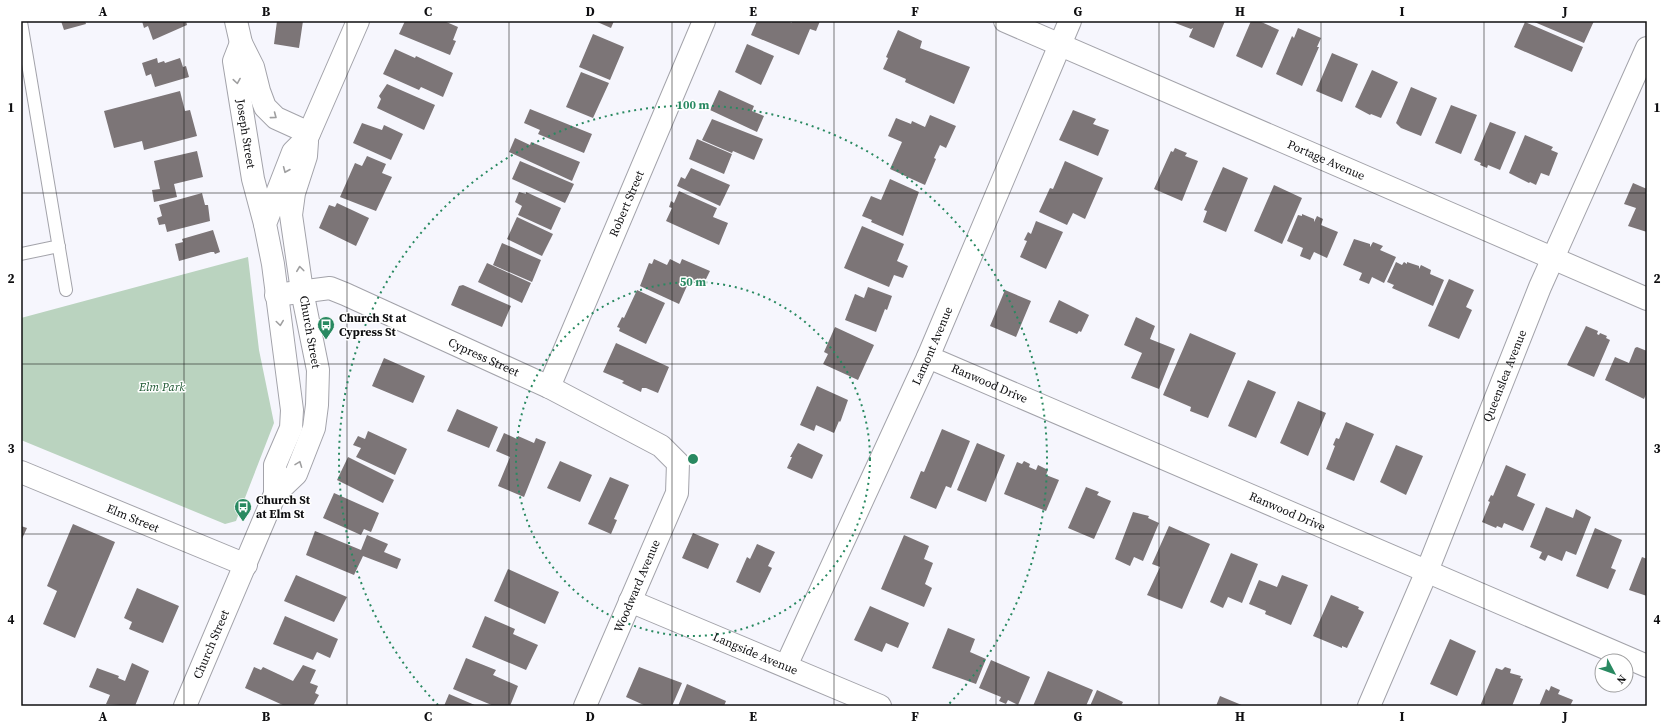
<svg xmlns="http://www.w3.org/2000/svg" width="1668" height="727" font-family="'Source Serif 4',serif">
<rect width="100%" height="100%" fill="#f6f6fd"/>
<path fill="#bad3bf" d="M248,257L259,350L274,423L236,521L225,524L21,440V318Z"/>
<path fill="#7c7577" d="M61,21H85L86,24L64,30Z
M142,21H186L187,25L153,40L148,26L144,28Z
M277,21H303L299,48L274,44Z
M405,21H444L458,27L453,40L456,41L450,55L399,34Z
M595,21H614L611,28Z
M757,21H787L792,23V21H820L816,31L810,29L799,55L751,35Z
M1170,21H1225L1214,48L1189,37L1193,28L1191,29Z
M1251,21H1259L1279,30L1262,68L1236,56Z
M1532,21H1594L1584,43Z
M1525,22L1583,47L1572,72L1514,47Z
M1298,28L1321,38L1317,47H1319L1302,86L1276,74L1292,36L1294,38Z
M898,30L922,41L920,48L970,67L954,104L905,82L906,79L883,69L888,58L886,57Z
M593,34L624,47L610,80L579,67Z
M747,44L774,56L761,85L735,72Z
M395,49L415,58L416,56L453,73L443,97L421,87L419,90L383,74Z
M1332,53L1358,64L1342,102L1316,91Z
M157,58L158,63L164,61L165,63L180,58L183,67L186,66L189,77L155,87L151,74L146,76L142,63Z
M1372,70L1398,82L1381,118L1371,114L1370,115L1355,107Z
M581,72L609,83L593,118L566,107Z
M387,84L435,105L424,130L377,108L381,99L379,96Z
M1411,87L1437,98L1421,136L1401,128L1396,123Z
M719,90L754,106L752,111L764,116L757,132L710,110Z
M180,91L185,111L190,110L197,136L144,150L142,141L114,148L104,111Z
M1451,105L1477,115L1461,154L1435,143Z
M530,109L592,134L584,153L538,134L540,130L524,123Z
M1073,110L1096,119L1093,124L1109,130L1098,156L1059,140Z
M930,115L956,126L946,148L940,145L934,158L936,159L925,185L890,169L902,142L888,136L896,118L911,124L912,121L925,127Z
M712,119L763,139L754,160L733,151L732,153L702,140Z
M1490,122L1516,132L1500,170L1488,165L1487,168L1480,165L1481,163L1474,160Z
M362,123L382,130L384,125L403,134L391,160L353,143Z
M1525,135L1553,147L1551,150L1558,153L1549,176L1541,173L1536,185L1530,182L1529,183L1509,173Z
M515,138L530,145L531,142L580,162L572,181L509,152Z
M697,139L732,154L724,174L689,159Z
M1175,148L1187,153L1185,156L1198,161L1182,201L1154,189L1171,151L1173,152Z
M197,151L203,177L174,184L177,197L154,202L152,190L160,189L154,161Z
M367,156L386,164L382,173L392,177L376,211L340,197L355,163L362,166Z
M520,161L574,184L565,203L512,179Z
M1065,161L1103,178L1085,219L1073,213L1067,225L1039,212L1050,188L1053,189Z
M1223,167L1248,178L1226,232L1203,222L1207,211L1204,210Z
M691,168L730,185L720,206L677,186L681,177L685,179Z
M890,179L919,192L903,236L871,222L872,220L862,216L871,196L881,200Z
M1633,183L1647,189V232L1628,226L1636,208L1624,204Z
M1274,185L1302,198L1282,244L1254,231Z
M679,191L717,208L713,217L728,223L719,245L666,221L672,208L669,207L671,201L674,203Z
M519,192L526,194V192L561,208L551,230L518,215L522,206L515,202Z
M202,193L205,205H208L210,221L167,232L165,224L159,225L157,218L162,216L159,205Z
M337,203L369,218L356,246L319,228L329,205L335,207Z
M1302,214L1314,219V222L1317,216L1323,219L1321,225L1338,232L1327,258L1314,252L1310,260L1300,256L1303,248L1287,241L1298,215L1302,216Z
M517,217L553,234L542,256L507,239Z
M1036,221L1063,232L1046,269L1020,257L1027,241L1024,240L1028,232L1031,234Z
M862,226L904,244L897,261L908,266L903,278L894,275L889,287L844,268Z
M213,230L220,252L215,254L214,252H211L179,261L175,244L183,242L182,239Z
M1354,239L1370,244V247L1373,242L1383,246L1380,250L1396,257L1384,283L1372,277L1369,284L1359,280L1362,273L1343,265Z
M502,243L541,260L532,282L493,265Z
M654,259L667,265L670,259L680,264L682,259L710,271L703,285L690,279L679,304L640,286L649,263L652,264Z
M1396,262L1402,265L1404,262L1407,264V262L1419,266V269L1421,265L1431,270L1430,274L1444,280L1433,306L1392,288L1394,285L1387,282Z
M487,263L531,283L522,303L478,282Z
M1449,279L1474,290L1466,307L1472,310L1459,339L1428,326Z
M463,285L511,306L502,327L451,305L459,286Z
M868,287L892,296L887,310L885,309L876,332L845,320L855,294L864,298Z
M637,290L665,303L646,344L619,331L620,328L617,327L622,317L624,318Z
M1005,290L1031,301L1016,337L990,326Z
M1059,300L1089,315L1081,332L1079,331L1077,334L1049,322Z
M1136,317L1155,326L1150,339L1175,349L1159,389L1131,378L1142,353L1124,345Z
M1586,326L1598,331L1597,334L1599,335L1600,333L1607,336L1606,338L1610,340L1594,377L1567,365Z
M835,327L874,345L858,380L823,364L828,354L824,352Z
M1190,333L1236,353L1208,418L1190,411L1191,407L1163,395Z
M616,343L669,367L658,393L646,388H642L641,392L622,383L624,381L603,372Z
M1637,347L1647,351V392L1644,399L1605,380L1615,357L1629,363L1635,348Z
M384,358L425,376L413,403L372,386Z
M1248,380L1276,392L1256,438L1228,426Z
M817,386L848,400L841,420L840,422L839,421L834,433L816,425L814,431L800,425Z
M1298,401L1326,413L1308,456L1280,443Z
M457,409L498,427L489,448L447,431Z
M1346,422L1374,434L1354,481L1326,469L1335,446L1333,445L1336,438L1339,439Z
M942,429L970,441L951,488L946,486L936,509L910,498L921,471L924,472Z
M368,431L407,449L395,475L356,457L361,448L353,445L358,436L365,439Z
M504,433L517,439L518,436L534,443L536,438L546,442L524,497L498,486L510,457L496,451Z
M798,443L823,455L812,479L787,468L792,457H790Z
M977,443L1005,455L986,502L957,490Z
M1396,445L1423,456L1406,495L1380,482Z
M348,457L394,480L383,503L337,480Z
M560,461L592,475L580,502L547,488Z
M1024,461L1030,464L1029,467L1036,470L1038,465L1048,470L1046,475L1059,480L1046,511L1004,494L1017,462L1022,464Z
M1506,465L1526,474L1517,496L1535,504L1523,531L1504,523L1502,528L1497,526L1496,528L1482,522L1490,502L1488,501L1491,495L1493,496Z
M610,477L629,485L614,519L617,520L611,534L588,524Z
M1086,487L1099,492L1097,495L1111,501L1094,539L1068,528Z
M334,493L379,513L371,532L364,529L361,535L323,518Z
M1546,507L1573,518L1576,509L1591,517L1576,555L1566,551L1562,561L1548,555L1545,561L1539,558L1542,552L1530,547Z
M1133,512L1149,516L1148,518L1159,523L1143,561L1134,557L1130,566L1115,559Z
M73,524L115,542L75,638L43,624L57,591L47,586Z
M21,526L27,528L21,541Z
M1169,526L1210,544L1182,609L1147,595L1160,567L1152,564Z
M1595,528L1622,540L1611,568L1616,570L1608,589L1576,576Z
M315,531L361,550L367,535L388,544L384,552L401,559L397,569L363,556L354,575L306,555Z
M693,533L719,544L708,569L682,558Z
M904,535L929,546L924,559L933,563L925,584L932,588L924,607L881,589Z
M757,544L775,552L768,566L772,568L760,593L736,582L747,557L750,559Z
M1231,553L1258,564L1242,603L1228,597L1223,608L1210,602Z
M1642,557L1647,559V596L1629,590Z
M508,569L559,592L545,624L494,601Z
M296,575L347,597L334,622L284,601Z
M1282,575L1308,585L1291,625L1265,614L1266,611L1249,604L1259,580L1277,587Z
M137,588L179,606L163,643L129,629L132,622L124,618Z
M1331,595L1359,607L1358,609L1364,612L1347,648L1342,646V648L1313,636Z
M870,606L909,623L898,648L886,643L882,652L854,640Z
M285,616L338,639L330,658L317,652L313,660L273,644Z
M485,616L515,629L513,634L538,645L526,670L472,647Z
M948,628L975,639L970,652L986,659L976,684L932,668Z
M1450,639L1476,651L1457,696L1430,684Z
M466,658L496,670L493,675L518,686L510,706H494L453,689Z
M991,660L1030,677L1018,705L1008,700L1006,704L999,701L1001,697L979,688Z
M132,663L149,671L135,706L106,704L110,695L89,687L97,668L119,676L118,678L125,681Z
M303,665L316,670L310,683L318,686L315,693L319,695L313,706H285L245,688L254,667L261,670L263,667L293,681Z
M639,667L682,683L672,706H646L626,697Z
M1505,667L1511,669L1510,673L1521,676L1520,678L1523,679L1512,706H1480L1496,668L1502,670Z
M1048,671L1093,690L1086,706H1033Z
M687,684L726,701L724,706H678Z
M1551,686L1560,690L1558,694L1573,700L1570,706H1539L1546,689L1549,691Z
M1097,690L1123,702L1121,706H1090Z
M449,694L477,706H444Z
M1220,696L1244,706H1216Z"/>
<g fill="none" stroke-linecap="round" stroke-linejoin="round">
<defs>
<path id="service" d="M21,22L66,290
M21,254L59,246"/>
<g id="minor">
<path d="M236,21L241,43L253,67L259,91L265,107L276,118L309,133"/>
<path id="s1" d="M1005,21L1647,299"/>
<path id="s2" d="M241,43L234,61L253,179L265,224"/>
<path id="s3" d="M276,295L330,288L345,294L549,387L661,446L678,463L677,493L585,706"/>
<path id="s4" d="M928,357L1647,666"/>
<path id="s5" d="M549,387L704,21"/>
<path id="s6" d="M21,472L246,565"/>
<path id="s7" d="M630,601L880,706"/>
<path id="s8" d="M786,666L928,357L1070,21"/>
<path id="s9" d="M1369,706L1427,571L1540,287L1647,48"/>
</g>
<g id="tertiary">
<path d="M275,494L296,474L314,428L317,405L318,370L302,291L291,215L294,193L306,156L307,142"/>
<path id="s10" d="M185,706L275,494V465L291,428L292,410L273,264L265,224L293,152L307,138L358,21"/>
</g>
</defs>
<use href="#service" stroke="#a3a3aa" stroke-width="14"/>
<use href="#minor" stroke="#a3a3aa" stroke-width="24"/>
<use href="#tertiary" stroke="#a3a3aa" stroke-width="24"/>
<use href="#service" stroke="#fff" stroke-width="12"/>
<use href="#minor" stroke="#fff" stroke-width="22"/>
<use href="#tertiary" stroke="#fff" stroke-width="22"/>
</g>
<defs><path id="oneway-chevron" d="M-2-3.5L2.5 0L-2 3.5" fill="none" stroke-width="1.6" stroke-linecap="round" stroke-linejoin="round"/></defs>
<g stroke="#9f9fa0">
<use href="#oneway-chevron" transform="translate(237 81) rotate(81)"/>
<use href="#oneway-chevron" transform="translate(274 116) rotate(37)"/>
<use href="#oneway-chevron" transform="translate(286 170) rotate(113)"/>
<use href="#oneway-chevron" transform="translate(300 269) rotate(-97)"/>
<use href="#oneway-chevron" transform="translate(280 323) rotate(82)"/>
<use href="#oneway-chevron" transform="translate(299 464) rotate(-69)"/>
</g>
<path fill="none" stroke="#0f0f11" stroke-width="1" stroke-opacity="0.55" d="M184,21V706M347,21V706M509,21V706M672,21V706M834,21V706M996,21V706M1159,21V706M1321,21V706M1484,21V706M21,193H1647M21,364H1647M21,534H1647"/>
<g fill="none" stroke="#298961" stroke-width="2" stroke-dasharray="2 4">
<circle cx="693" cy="459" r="177"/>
<path d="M438 705A354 354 0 1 1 948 705"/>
</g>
<defs>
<symbol id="bus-pin" viewBox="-11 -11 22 30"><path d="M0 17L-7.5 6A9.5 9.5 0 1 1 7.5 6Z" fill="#298961" stroke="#fff"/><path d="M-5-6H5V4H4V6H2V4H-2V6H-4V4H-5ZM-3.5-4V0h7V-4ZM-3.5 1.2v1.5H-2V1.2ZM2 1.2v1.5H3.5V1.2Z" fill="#fff"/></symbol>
</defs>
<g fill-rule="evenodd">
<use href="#bus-pin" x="316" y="315" width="20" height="27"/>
<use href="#bus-pin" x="233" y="497" width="20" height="27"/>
</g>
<g text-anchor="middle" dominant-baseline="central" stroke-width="3" stroke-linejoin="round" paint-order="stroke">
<g font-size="12" fill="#0f0f11" stroke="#fff">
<text stroke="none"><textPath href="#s2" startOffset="93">Joseph Street</textPath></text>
<text stroke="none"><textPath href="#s1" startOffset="350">Portage Avenue</textPath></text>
<text stroke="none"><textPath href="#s5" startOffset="199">Robert Street</textPath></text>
<text transform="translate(310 332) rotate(80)">Church Street</text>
<text stroke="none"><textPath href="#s8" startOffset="352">Lamont Avenue</textPath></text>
<text stroke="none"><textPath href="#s3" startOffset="223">Cypress Street</textPath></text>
<text stroke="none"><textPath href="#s9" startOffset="357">Queenslea Avenue</textPath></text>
<text stroke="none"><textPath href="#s4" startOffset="67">Ranwood Drive</textPath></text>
<text stroke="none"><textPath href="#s4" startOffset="391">Ranwood Drive</textPath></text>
<text stroke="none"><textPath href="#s6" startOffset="121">Elm Street</textPath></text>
<text transform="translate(637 586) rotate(-67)">Woodward Avenue</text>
<text stroke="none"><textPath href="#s10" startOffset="67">Church Street</textPath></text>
<text stroke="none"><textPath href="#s7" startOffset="136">Langside Avenue</textPath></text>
</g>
<g font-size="12" font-weight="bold" fill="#0f0f11" stroke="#fff" text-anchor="start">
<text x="339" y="318">Church St at<tspan x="339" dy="14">Cypress St</tspan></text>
<text x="256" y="500">Church St<tspan x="256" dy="14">at Elm St</tspan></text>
</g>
<g font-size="12" font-style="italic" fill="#1d5731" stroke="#fff">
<text x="162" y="387">Elm Park</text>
</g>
</g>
<circle cx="693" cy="459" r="6" fill="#298961" stroke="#fff" stroke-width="2"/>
<g font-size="12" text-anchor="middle" font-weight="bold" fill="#298961" stroke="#fff" stroke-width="3" stroke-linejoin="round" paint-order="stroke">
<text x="693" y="109">100 m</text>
<text x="693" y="286">50 m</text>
</g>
<rect width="1668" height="727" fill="none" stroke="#ffffff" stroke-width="44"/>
<g transform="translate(1614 673) rotate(131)"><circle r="19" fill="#ffffff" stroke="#9f9fa0"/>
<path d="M0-3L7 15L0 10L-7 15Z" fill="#298961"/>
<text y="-6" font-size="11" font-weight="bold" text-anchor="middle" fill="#0f0f11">N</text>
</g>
<rect x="22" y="22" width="1624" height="683" fill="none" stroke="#0f0f11" stroke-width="1.5"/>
<g font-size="13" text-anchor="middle" font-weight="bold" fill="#0f0f11">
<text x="103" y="16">A</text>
<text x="266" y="16">B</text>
<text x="428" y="16">C</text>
<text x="590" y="16">D</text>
<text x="753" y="16">E</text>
<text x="915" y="16">F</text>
<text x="1078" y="16">G</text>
<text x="1240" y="16">H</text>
<text x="1402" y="16">I</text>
<text x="1565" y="16">J</text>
<text x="11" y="112">1</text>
<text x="1657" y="112">1</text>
<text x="11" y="283">2</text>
<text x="1657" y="283">2</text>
<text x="11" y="453">3</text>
<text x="1657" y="453">3</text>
<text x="11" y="624">4</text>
<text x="1657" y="624">4</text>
<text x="103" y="721">A</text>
<text x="266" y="721">B</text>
<text x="428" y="721">C</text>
<text x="590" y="721">D</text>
<text x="753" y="721">E</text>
<text x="915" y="721">F</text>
<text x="1078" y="721">G</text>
<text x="1240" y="721">H</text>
<text x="1402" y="721">I</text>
<text x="1565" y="721">J</text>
</g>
</svg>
